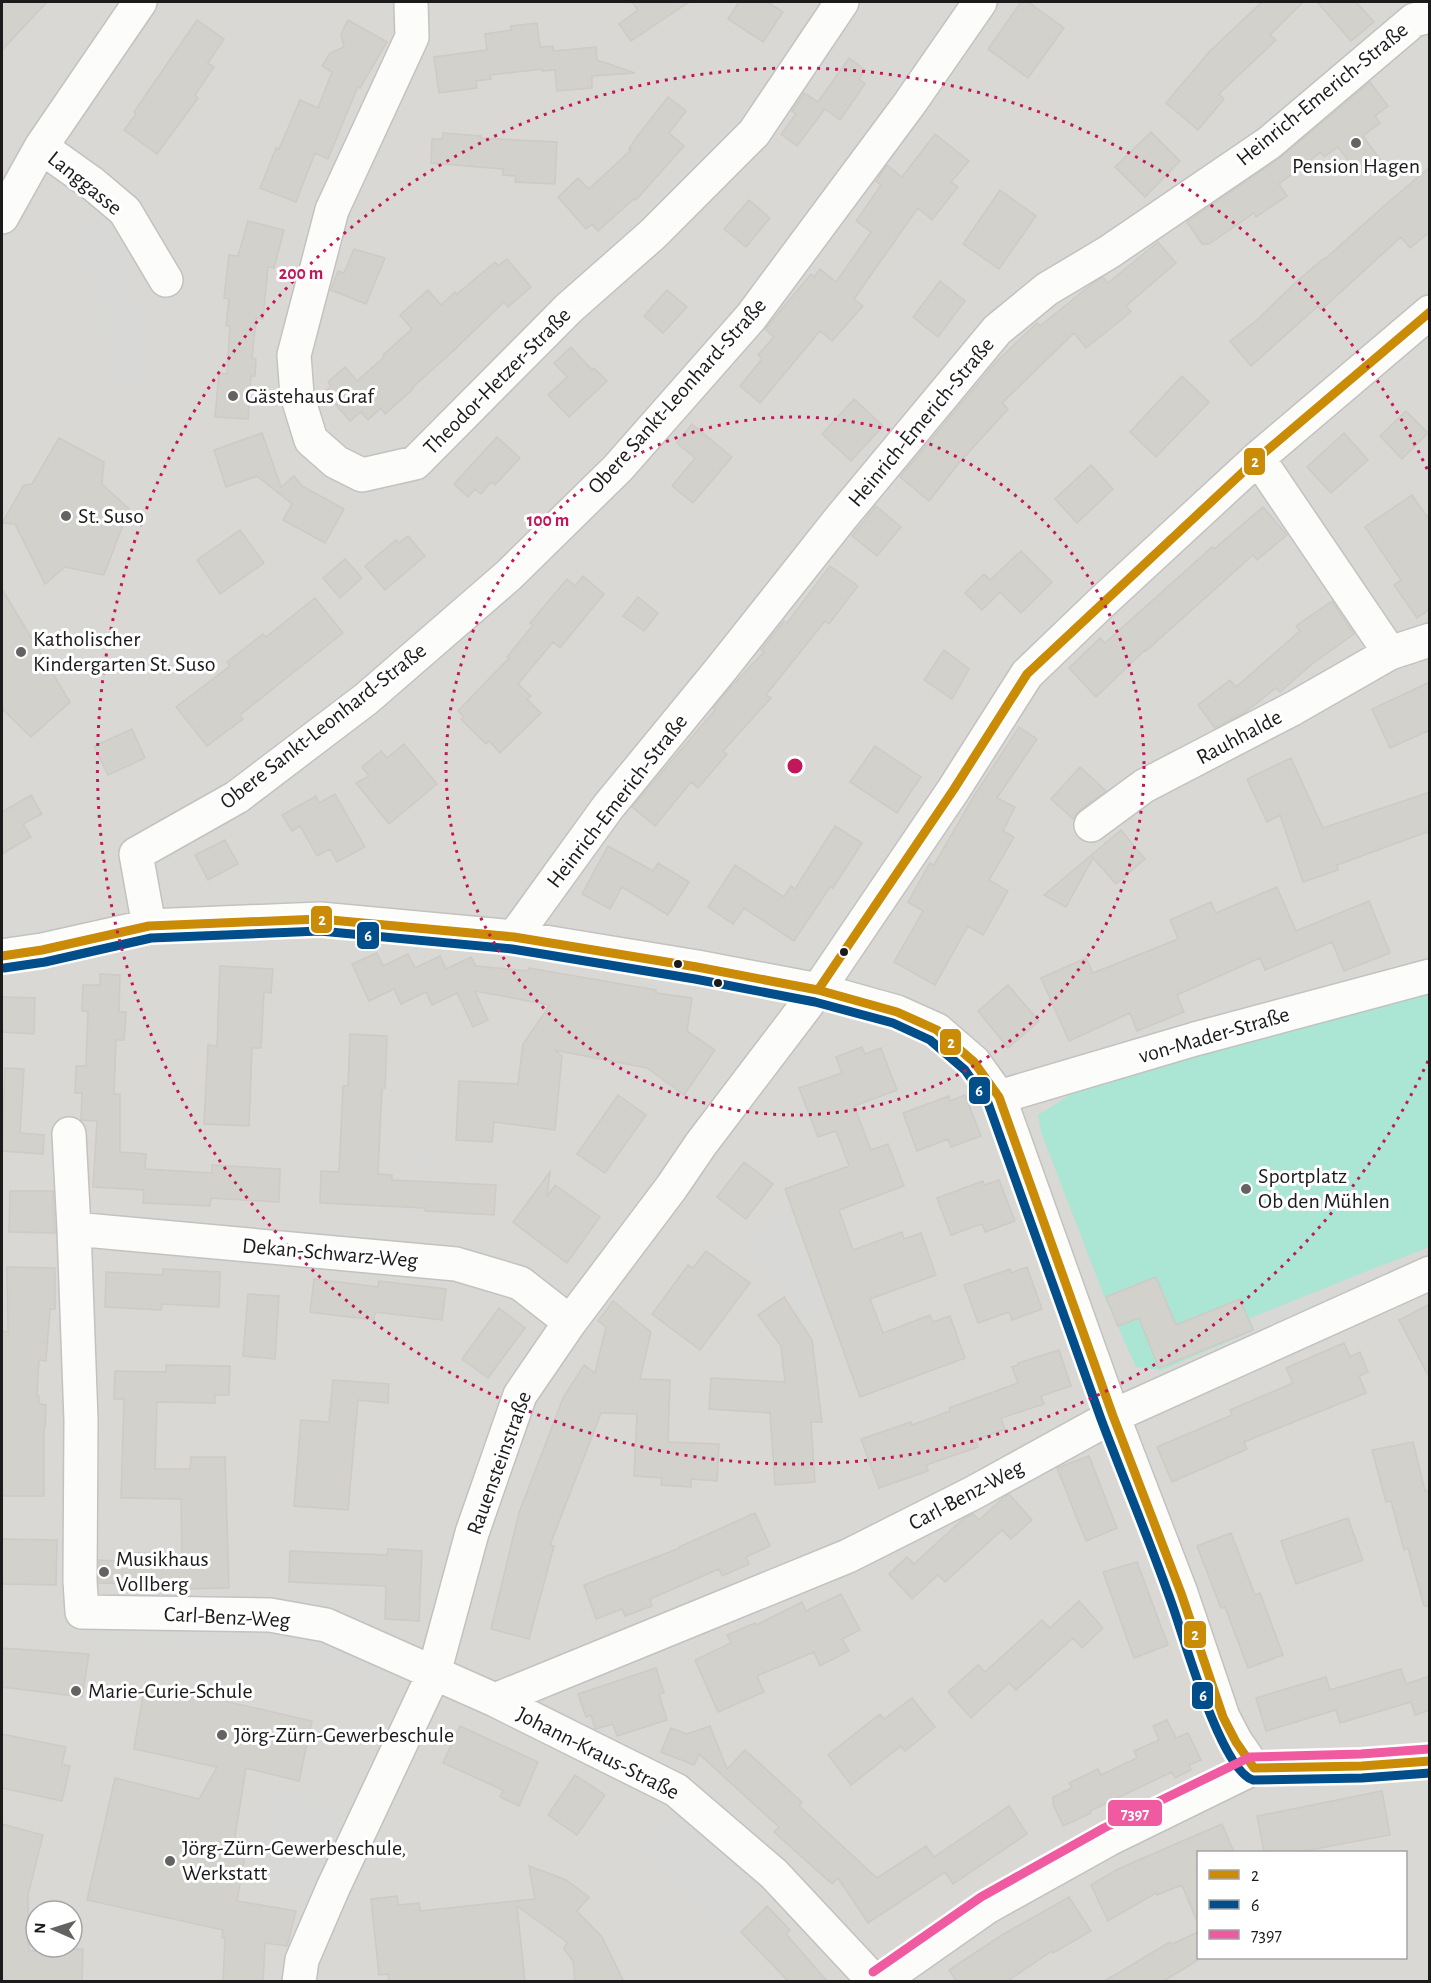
<svg xmlns="http://www.w3.org/2000/svg" width="1431" height="1983" font-family="'Alegreya Sans',sans-serif">
<rect width="100%" height="100%" fill="#eae9e4"/>
<path fill="#d9d8d5" fill-rule="evenodd" d="M2,2H1429V1981L2,1982ZM1198,1852H1406V1958H1198ZM36,1911H72V1947H36Z"/>
<path fill="#aae6d3" d="M1429,987V1247L1250,1318L1255,1330L1162,1370L1136,1367L1104,1296L1041,1132L1038,1115L1078,1090Z"/>
<path fill="#d8d8d6" d="M94,211L118,239L149,338L147,388L107,383L94,273L71,252Z
M408,1150L428,1152L425,1204L406,1216Z
M787,1202L828,1316L807,1324L788,1293L742,1257Z
M1384,1264L1390,1281L1257,1335L1250,1319Z
M87,1619L129,1621L128,1642L87,1641Z
M140,1619L271,1624L384,1657L380,1677L339,1661L270,1648L138,1641Z
M273,1787L347,1806L315,1894L248,1880L267,1821Z
M670,1808L765,1897L725,1939L633,1847Z"/>
<path fill="#d3d1cc" stroke="#cecac5" stroke-width="1.5" d="M2,2H47L2,50Z
M632,2H689L631,41L619,24L638,10Z
M739,2H767L783,12L763,42L728,19Z
M1021,2H1028L1064,28L1028,78L988,49Z
M1262,2H1303L1270,35L1276,40L1219,94L1224,99L1198,130L1166,103L1210,51Z
M1317,2H1356L1374,22L1351,41Z
M197,20L224,39L208,63L214,67L195,95L198,98L157,154L124,130L136,114L134,112Z
M348,20L387,42L360,88L358,86L328,159L315,153L296,202L260,188L276,148L279,149L300,100L318,108L332,72L322,66L330,53L344,47L341,34Z
M537,23L540,47L553,46V51L596,47L597,60L635,73L592,76V88L557,91L555,70L542,71V69L490,75L491,79L476,81L477,88L439,93L434,57L487,50L485,34L511,30V26Z
M849,58L865,70L859,79L865,84L840,120L825,109L797,146L781,134L796,114L792,111L804,93L818,102Z
M1370,82L1388,106L1375,116L1380,123L1363,136L1380,159L1359,175L1338,147L1324,157L1321,152L1279,184L1287,196L1256,217L1254,213L1209,244H1202L1187,222L1281,157Z
M668,97L686,111L669,133L684,146L636,200L635,198L598,231L592,224L586,229L558,197L578,178L589,189L631,150L629,149L636,138Z
M1151,132L1180,161L1145,197L1115,167Z
M443,133L481,136V138L557,142L555,184L515,182L516,176L503,175V169L431,163L432,139H442Z
M935,134L969,161L951,182L958,187L932,220L918,208L854,299L863,306L832,341L820,331L760,403L740,386L762,359L758,355L774,337L765,329L811,274L814,277L820,269L836,282L871,232L856,221L881,185L876,181L887,165L902,177Z
M1430,167V232L1410,248L1401,237L1321,310L1318,306L1251,366L1230,341L1256,321L1296,282L1324,258L1325,259L1385,205Z
M1000,190L1036,216L999,269L963,244Z
M749,200L770,218L746,247L724,229Z
M248,221L284,230L274,268L268,267L263,319L256,318L252,358L256,359L255,376H251L248,419L215,417L219,373L227,374L230,326H226L229,299L224,298L229,255L238,256Z
M1158,242L1176,263L1126,306L1131,312L1086,348L1074,333L1002,403L1008,409L959,463L929,501L900,477L994,364L1037,323L1040,326L1092,284L1103,277L1108,283Z
M354,249L385,258L366,304L331,290L338,271L344,273Z
M507,259L531,287L508,307L504,302L451,353L412,388L413,389L385,414L381,408L368,420L361,412L350,421L325,392L331,386L328,382L345,367L357,381L384,357L383,355L412,329L400,315L428,290L441,305L455,292L457,294L495,262L498,266Z
M940,281L965,301L938,337L913,317Z
M667,290L687,307L663,333L644,316Z
M571,347L592,370L594,368L607,381L569,417L548,395L567,377L554,363Z
M1182,376L1209,402L1156,457L1130,432Z
M854,399L883,426L851,461L822,434Z
M1406,411L1428,433L1402,459L1380,436Z
M692,424L732,457L693,503L672,486L695,458L677,443Z
M262,433L281,487L294,476L302,486L344,509L325,543L283,520L292,504L257,476L226,487L214,450Z
M1344,433L1368,460L1331,493L1307,467Z
M497,437L520,458L495,485L491,482L481,494L475,489L468,497L454,484Z
M59,438L104,462L102,484L129,509L104,575L65,567L45,584L15,524L2,523L24,485L32,484Z
M1091,465L1113,489L1077,523L1055,499Z
M1412,495L1430,521V609L1417,618L1394,585L1401,580L1365,527Z
M876,506L901,527L877,556L852,536Z
M1263,507L1287,535L1257,560L1253,555L1146,651L1145,650L1096,697L1069,668L1100,638L1105,643L1212,547L1214,549Z
M240,530L264,563L220,594L197,560Z
M408,536L425,556L385,590L365,566L396,540L399,543Z
M1021,551L1052,582L1021,613L1000,592L982,610L965,593L984,574L990,580Z
M345,559L362,578L340,598L323,578Z
M830,566L858,586L829,624L825,621L766,695L771,698L723,751L727,754L698,788L691,782L655,826L632,807L715,710L713,708L726,692L764,652L761,650L784,621L787,623Z
M583,576L604,594L560,648L553,642L518,684L531,696L527,699L541,713L500,753L489,741L486,744L461,719L464,717L458,711L509,658L507,657L533,625L530,623L567,579L575,586Z
M2,589L70,702L31,737L2,709Z
M638,597L658,613L644,631L623,616Z
M315,598L343,633L240,715L243,719L207,746L176,707L230,666L227,662L263,634L266,637Z
M1332,601L1354,634L1312,664L1280,692L1276,688L1244,713L1215,728L1198,705L1230,680L1236,687L1300,631L1296,626Z
M944,650L969,669L952,699L924,680Z
M1430,682V730L1390,748L1372,709Z
M1019,727L1037,739L997,798L1015,807L1003,831L1014,837L989,880L1008,891L983,935L968,926L935,985L894,962L923,911L908,902L930,863L934,865L974,796Z
M132,729L145,758L108,775L94,746Z
M404,744L437,784L389,824L356,783L369,776L362,767L381,751L387,758Z
M875,746L921,777L897,813L850,782Z
M1291,758L1323,828L1430,792V831L1337,865L1338,870L1303,882L1280,815L1267,822L1247,779Z
M1080,767L1106,791L1080,810L1073,819L1051,799Z
M335,794L365,847L337,862L330,849L317,856L300,826L292,831L282,815L316,796L319,803Z
M31,795L42,814L23,824L31,837L2,854V812Z
M835,826L862,843L833,888L830,887L794,941L744,908L733,924L708,907L735,865L784,897L791,886L795,889Z
M1121,830L1145,859L1116,884L1093,858L1066,907L1044,895Z
M225,840L238,864L208,880L195,855Z
M608,846L653,871L658,863L689,882L668,915L622,887L610,909L582,894Z
M1277,887L1296,931L1369,901L1390,953L1344,971L1332,942L1265,970L1260,958L1177,995L1184,1012L1137,1031L1130,1013L1069,1041L1041,978L1086,958L1093,973L1178,939L1170,920L1211,902L1216,913Z
M377,953L383,966L408,954L415,968L440,956L446,969L471,957L476,966L528,971L529,968L656,990V993L692,998L687,1031L715,1050L684,1095L647,1068L554,1050L562,1056L555,1130L494,1122L492,1142L456,1140L459,1081L518,1084L523,1044L550,1005L475,991L488,1020L473,1027L457,993L432,1005L426,992L401,1004L394,989L369,1001L352,964Z
M220,966L273,969L271,993L264,992L261,1048H252L249,1126L204,1124L208,1045L217,1046Z
M100,974L120,975L119,1012H126L124,1040H116L114,1094H120V1152L146,1154L145,1169L212,1173V1165L280,1169L279,1202L211,1198L210,1206L143,1203L144,1190L93,1187L97,1121L81,1120L82,1093H75L76,1066H86L88,1011H82L83,985H100Z
M1008,985L1039,1021L1008,1048L978,1011Z
M2,997L35,998L34,1034L2,1032Z
M350,1034L387,1036L385,1088H382L378,1174L392,1175V1180L496,1185L494,1215L425,1211V1208L320,1203L321,1171L339,1172L343,1086H348Z
M862,1047L865,1054L881,1048L897,1090L854,1106L871,1150L888,1144L904,1186L839,1210L853,1250L902,1232L904,1239L921,1233L936,1275L870,1299L883,1333L930,1315L933,1322L950,1316L965,1358L860,1397L785,1189L849,1166L836,1131L818,1137L799,1088L842,1073L836,1057Z
M5,1068L24,1069L20,1133L44,1135L43,1154L2,1151Z
M618,1095L646,1115L605,1173L577,1154Z
M965,1095L981,1136L951,1147L948,1139L917,1151L903,1113L949,1096L950,1101Z
M744,1162L773,1184L746,1219L717,1197Z
M550,1172L547,1197L555,1185L600,1217L567,1263L513,1222Z
M999,1180L1015,1221L985,1232L982,1224L951,1235L937,1198L983,1181L984,1185Z
M10,1191H53L55,1233L9,1232Z
M706,1251L750,1283L700,1350L652,1314L688,1265L693,1268Z
M7,1267L55,1268V1309H50L46,1361L39,1360L37,1396H39V1404L46,1405L45,1428H44V1496H2V1331L8,1332Z
M1027,1267L1042,1309L1012,1320L1009,1312L978,1323L964,1285L1010,1269L1011,1273Z
M163,1269L220,1272L219,1307L162,1304L161,1310L105,1307L106,1272L163,1275Z
M1156,1277L1176,1325L1240,1299L1253,1330L1159,1368L1139,1318L1118,1326L1106,1297Z
M314,1279L378,1287L379,1281L446,1289L442,1320L375,1312L374,1320L310,1312Z
M248,1294L279,1296L275,1359L243,1356Z
M784,1297L812,1340L822,1422H811L815,1482L775,1485L770,1413L709,1409L711,1378L785,1382L781,1346L758,1315Z
M613,1301L651,1332L640,1379L670,1380L668,1442L719,1444L717,1481L691,1479V1487L661,1485L662,1478L634,1476L637,1414L601,1413L550,1545L554,1546L529,1639L491,1629L519,1513L563,1398L584,1365L595,1373L606,1327L598,1321Z
M1430,1304V1379L1399,1320Z
M499,1308L525,1328L488,1378L462,1359Z
M1344,1343L1350,1357L1360,1352L1368,1372L1359,1376L1366,1393L1244,1442L1247,1449L1172,1482L1157,1447L1232,1415L1230,1410L1293,1383L1286,1368Z
M1059,1350L1071,1386L1041,1396L1044,1404L1001,1418L1005,1429L975,1440L978,1447L926,1465L928,1471L879,1488L861,1439L911,1422L912,1425L950,1411L949,1408L1018,1383L1012,1367L1018,1365V1363Z
M166,1365L230,1366L229,1395H215V1403L157,1402L155,1469H190L191,1457H225L229,1588L182,1589V1585L99,1583V1560L116,1561V1552L182,1555L181,1499L121,1498L124,1399H114L115,1371L166,1372Z
M333,1380L389,1384L388,1403L358,1400L348,1510L294,1506L301,1420L329,1422Z
M1413,1442L1425,1491L1430,1490V1606H1424L1408,1548L1404,1550L1391,1501L1386,1502L1372,1450Z
M1089,1456L1117,1528L1086,1541L1057,1468Z
M1009,1494L1032,1520L1011,1539L1002,1530L945,1582L938,1575L912,1599L889,1574L907,1557L914,1564L963,1519L973,1514L979,1520L1002,1499Z
M755,1513L770,1546L746,1557L749,1564L722,1576L719,1569L650,1599L652,1606L625,1616L622,1609L596,1619L584,1585L680,1548L679,1547Z
M1348,1518L1363,1560L1296,1584L1281,1541Z
M1231,1533L1255,1595L1260,1593L1283,1655L1248,1668L1225,1607L1221,1608L1197,1546Z
M2,1539L57,1540L56,1585L2,1584Z
M388,1549L422,1551L419,1621L385,1619L386,1586L289,1582L290,1551L387,1555Z
M1137,1562L1168,1645L1134,1658L1103,1572Z
M841,1594L860,1630L842,1639L849,1651L820,1666L814,1652L757,1676L764,1692L718,1712L695,1660L731,1643L727,1635L755,1623L756,1625L802,1602L806,1611Z
M1079,1601L1103,1628L1082,1648L1073,1638L1016,1690L1009,1683L971,1718L948,1692L978,1665L985,1672L1042,1620L1050,1628Z
M2,1648L89,1654L82,1697L2,1687Z
M656,1668L664,1693L659,1694L667,1720L617,1736L613,1724L595,1729L591,1715L586,1717L578,1694Z
M1401,1669L1406,1684L1430,1676V1710L1415,1715L1411,1702L1340,1723L1336,1710L1266,1731L1256,1698L1326,1677L1330,1690Z
M145,1683L312,1721L299,1781L246,1768L234,1843L247,1844L237,1901L296,1911L287,1946L265,1943L263,1982H223L225,1938H222L223,1930L87,1900L115,1778L199,1799L217,1767L134,1749Z
M912,1698L935,1727L905,1751L901,1746L851,1785L828,1755L880,1714L884,1719Z
M1167,1720L1176,1738L1188,1733L1201,1760L1189,1765L1191,1770L1175,1778L1172,1772L1090,1811L1091,1813L1063,1826L1053,1804V1797L1072,1788L1069,1783L1098,1769L1101,1775L1137,1758L1134,1751L1159,1740L1153,1726Z
M460,1726L538,1762L519,1806L500,1797L503,1790L443,1763Z
M710,1726L727,1769L745,1750L802,1802L799,1806L877,1878L926,1846L934,1857L1009,1806L1027,1834L953,1884L945,1872L868,1923L838,1878L832,1884L774,1832L779,1827L699,1754L694,1765L661,1752L671,1728L687,1734Z
M2,1734L66,1747L62,1764L70,1766L62,1801L2,1788Z
M575,1775L605,1795L577,1835L548,1815Z
M1382,1791L1390,1835L1299,1852H1264L1257,1816Z
M2,1824L43,1835L28,1895L29,1951L83,1949L82,1982H2Z
M1222,1824L1234,1852H1198V1924L1182,1885L1157,1895L1156,1893L1108,1921L1091,1885L1118,1869Z
M529,1866L566,1880L589,1897L577,1911L602,1937L624,1982H575L573,1961L564,1949L567,1942L517,1906L525,1982H389L388,1974L379,1975L371,1899L397,1896L398,1905L419,1903L420,1911L535,1899Z
M1069,1897L1091,1931L1053,1953L1052,1951L1006,1982H957L949,1970L1002,1935Z
M767,1906L790,1930L786,1934L828,1982H789L741,1932Z
M1198,1932V1960L1162,1982H1103L1170,1942L1172,1944Z"/>
<g fill="none" stroke-linecap="round" stroke-linejoin="round">
<defs>
<path id="minor" d="M411,2L412,37L332,210L294,355L297,395L311,440L336,462L362,475L415,463L569,308L653,234L754,133L842,2
M41,147L93,184L125,211L166,280
M2,217L41,147L140,2
M1258,458L1390,653L1430,640
M1091,825L1144,786L1294,708L1390,653
M149,926L136,854L237,797L366,699L509,575L618,468L751,317L910,103L980,2
M514,937L608,807L722,668L840,519L997,330L1047,289L1109,252L1269,143L1414,20L1430,16
M2,956L42,950L149,926L320,919L514,937L697,967L818,990L897,1012L937,1030L974,1062L999,1097L1113,1416L1181,1593L1223,1717L1236,1742L1254,1768
M999,1097L1195,1039L1430,976
M69,1134L74,1229
M570,1322L520,1283L456,1264L74,1229L81,1420L80,1581L82,1612L270,1615L326,1625L495,1700L676,1790L774,1874L875,1982
M495,1700L848,1556L973,1493L1113,1416L1430,1273
M299,1982L302,1960L333,1888L434,1673L472,1533L520,1395L570,1322L671,1188L701,1144L818,990L954,789L1027,674L1101,603L1258,458L1430,312
M880,1982L987,1907L1109,1839L1254,1768L1362,1766L1430,1761"/>
</defs>
<use href="#minor" stroke="#c2c2c0" stroke-width="36"/>
<use href="#minor" stroke="#fcfcfb" stroke-width="33"/>
<defs>
<path id="bus-1" d="M2,956L42,950L149,926L320,919L514,937L697,967L818,990L897,1012L937,1030L974,1062L999,1097L1113,1416L1181,1593L1223,1717L1236,1742L1254,1768L1362,1766L1430,1761
M818,990L954,789L1027,674L1258,458L1430,312"/>
<path id="bus-2" d="M4,968L45,962L151,938L320,931L512,949L695,979L815,1002L893,1023L930,1040L965,1070L988,1103C1026,1208 1063,1314 1101,1419C1125,1483 1152,1546 1174,1610C1185,1642 1222,1771 1253,1780L1362,1778L1430,1773"/>
<path id="bus-3" d="M873,1972L981,1897L1104,1828L1250,1757L1361,1754L1429,1749"/>
</defs>
<use href="#bus-1" stroke="#fff" stroke-width="14"/>
<use href="#bus-2" stroke="#fff" stroke-width="14"/>
<use href="#bus-3" stroke="#fff" stroke-width="14"/>
<use href="#bus-1" stroke="#ca8c06" stroke-width="9"/>
<use href="#bus-2" stroke="#024e8a" stroke-width="9"/>
<use href="#bus-3" stroke="#ef5aa1" stroke-width="9"/>
</g>
<g fill="none" stroke="#c2185b" stroke-width="3" stroke-dasharray="3 6">
<circle cx="795" cy="766" r="349"/>
<path d="M1428 1061A698 698 0 1 1 1428 471"/>
</g>
<g fill="#636361" stroke="#fff" stroke-width="2">
<circle cx="1356" cy="143" r="6"/>
<circle cx="233" cy="396" r="6"/>
<circle cx="66" cy="516" r="6"/>
<circle cx="21" cy="652" r="6"/>
<circle cx="1246" cy="1189" r="6"/>
<circle cx="104" cy="1572" r="6"/>
<circle cx="76" cy="1691" r="6"/>
<circle cx="222" cy="1735" r="6"/>
<circle cx="170" cy="1861" r="6"/>
</g>
<g fill="#1b1b1b" stroke="#fff" stroke-width="2">
<circle cx="844" cy="952" r="5"/>
<circle cx="678" cy="964" r="5"/>
<circle cx="718" cy="983" r="5"/>
</g>
<g text-anchor="middle" dominant-baseline="central" stroke-width="6" stroke-linejoin="round" paint-order="stroke">
<g font-size="22" fill="#1b1b1b" stroke="#fff">
<text transform="translate(1322 94) rotate(-39)">Heinrich-Emerich-Straße</text>
<text transform="translate(85 183) rotate(39)">Langgasse</text>
<text transform="translate(497 381) rotate(-45)">Theodor-Hetzer-Straße</text>
<text transform="translate(677 396) rotate(-48)">Obere Sankt-Leonhard-Straße</text>
<text transform="translate(921 422) rotate(-50)">Heinrich-Emerich-Straße</text>
<text transform="translate(323 726) rotate(-38)">Obere Sankt-Leonhard-Straße</text>
<text transform="translate(1239 737) rotate(-28)">Rauhhalde</text>
<text transform="translate(617 801) rotate(-52)">Heinrich-Emerich-Straße</text>
<text transform="translate(1214 1035) rotate(-16)">von-Mader-Straße</text>
<text transform="translate(330 1253) rotate(5)">Dekan-Schwarz-Weg</text>
<text transform="translate(499 1463) rotate(-70)">Rauensteinstraße</text>
<text transform="translate(966 1495) rotate(-28)">Carl-Benz-Weg</text>
<text transform="translate(227 1617) rotate(3)">Carl-Benz-Weg</text>
<text transform="translate(598 1753) rotate(27)">Johann-Kraus-Straße</text>
</g>
<g font-size="22" fill="#1b1b1b" stroke="#fff" text-anchor="start">
<text x="1356" y="166" text-anchor="middle">Pension Hagen</text>
<text x="245" y="396">Gästehaus Graf</text>
<text x="78" y="516">St. Suso</text>
<text x="33" y="639">Katholischer<tspan x="33" dy="25">Kindergarten St. Suso</tspan></text>
<text x="1258" y="1176">Sportplatz<tspan x="1258" dy="25">Ob den Mühlen</tspan></text>
<text x="116" y="1559">Musikhaus<tspan x="116" dy="25">Vollberg</tspan></text>
<text x="88" y="1691">Marie-Curie-Schule</text>
<text x="234" y="1735">Jörg-Zürn-Gewerbeschule</text>
<text x="182" y="1848">Jörg-Zürn-Gewerbeschule,<tspan x="182" dy="25">Werkstatt</tspan></text>
</g>
</g>
<circle cx="795" cy="766" r="9" fill="#c2185b" stroke="#fff" stroke-width="3"/>
<g font-size="18" text-anchor="middle" font-weight="bold" fill="#c2185b" stroke="#fff" stroke-width="6" stroke-linejoin="round" paint-order="stroke">
<text x="301" y="279">200 m</text>
<text x="548" y="526">100 m</text>
</g>
<g stroke="#fff" stroke-width="2">
<rect x="1243" y="447" width="23" height="29" rx="6" fill="#ca8c06"/>
<rect x="310" y="905" width="23" height="29" rx="6" fill="#ca8c06"/>
<rect x="356" y="921" width="24" height="29" rx="6" fill="#024e8a"/>
<rect x="939" y="1028" width="23" height="28" rx="6" fill="#ca8c06"/>
<rect x="968" y="1076" width="23" height="29" rx="6" fill="#024e8a"/>
<rect x="1183" y="1620" width="24" height="29" rx="6" fill="#ca8c06"/>
<rect x="1191" y="1681" width="23" height="29" rx="6" fill="#024e8a"/>
<rect x="1107" y="1799" width="56" height="28" rx="6" fill="#ef5aa1"/>
</g>
<g font-size="16" text-anchor="middle" font-weight="bold" fill="#fff">
<text x="1255" y="467">2</text>
<text x="322" y="925">2</text>
<text x="368" y="941">6</text>
<text x="951" y="1048">2</text>
<text x="979" y="1096">6</text>
<text x="1195" y="1640">2</text>
<text x="1203" y="1701">6</text>
<text x="1135" y="1819">7397</text>
</g>
<rect width="1431" height="1983" fill="none" stroke="#1b1b1b" stroke-width="6"/>
<rect x="1197" y="1851" width="210" height="108" fill="#ffffff" stroke="#a4a4a4" stroke-width="1.5"/>
<rect x="1209" y="1870" width="30" height="9" fill="#ca8c06" stroke="#a4a4a4" stroke-width="1.5"/>
<text x="1251" y="1881" font-size="18" fill="#1b1b1b">2</text>
<rect x="1209" y="1900" width="30" height="9" fill="#024e8a" stroke="#a4a4a4" stroke-width="1.5"/>
<text x="1251" y="1911" font-size="18" fill="#1b1b1b">6</text>
<rect x="1209" y="1930" width="30" height="9" fill="#ef5aa1" stroke="#a4a4a4" stroke-width="1.5"/>
<text x="1251" y="1941" font-size="18" fill="#1b1b1b">7397</text>
<g transform="translate(54 1929) rotate(273)"><circle r="28" fill="#ffffff" stroke="#a4a4a4" stroke-width="1.5"/>
<path d="M0-4.5L10 22L0 15L-10 22Z" fill="#636361"/>
<text y="-9" font-size="16" font-weight="bold" text-anchor="middle" fill="#1b1b1b">N</text>
</g>
</svg>
